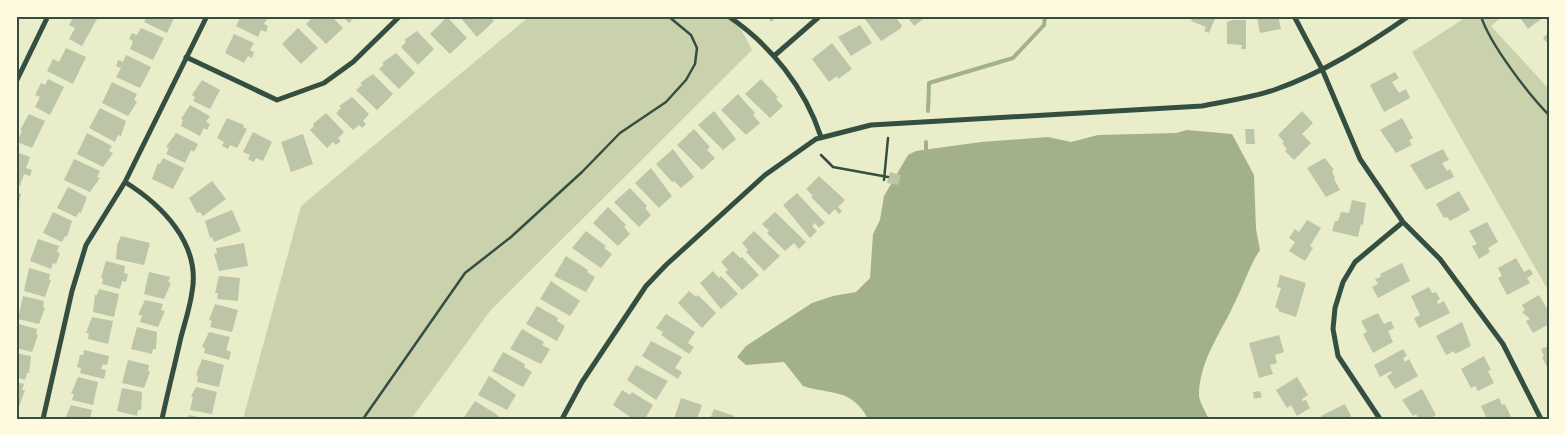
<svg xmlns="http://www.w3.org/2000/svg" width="1565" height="435" font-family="'DM Sans',sans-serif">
<rect width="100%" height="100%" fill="#e9edc9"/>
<path fill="#cad2ad" d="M530,16H734L752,50L490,311L411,419H243L301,206Z
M1468,16H1503L1491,26L1549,89V292L1412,52Z"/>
<path fill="#a3b18a" d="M1187,130L1232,134L1254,175L1256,229L1260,250C1249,266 1244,285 1235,302C1222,331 1199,361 1199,395C1199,401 1205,410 1207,416L1213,419H868C852,388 831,395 803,386L784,362L746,365L737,357L746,346L812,303L833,296L856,292L870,278L873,234L880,220L884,196L908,155L916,151L981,142L1048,137L1071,142L1098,135L1176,133Z"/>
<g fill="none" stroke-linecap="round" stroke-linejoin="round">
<path stroke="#a3b18a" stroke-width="4" d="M928,111L929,83L1013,58L1044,25L1045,16
M926,149V142"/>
</g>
<path fill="#bcc5a7" d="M74,16H93L97,19L82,46L69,39L75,28L69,25Z
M147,16H175L167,33L144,22Z
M241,16L268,17L264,24L268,26L266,32L261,30L258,37L236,26Z
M314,16H331L343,28L326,44L306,24Z
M342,16H356L349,23Z
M459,16H489L494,21L477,37Z
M767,16H778L771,22Z
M869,16H895L902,26L900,29L881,41L865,19Z
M907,16H927L914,26Z
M1194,16H1216L1209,33L1204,31L1206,27L1191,21Z
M1278,16L1281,29L1260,33L1257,17Z
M1519,16H1545L1528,29Z
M447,17L467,38L450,54L430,34Z
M1233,20H1246V49H1241L1242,45L1227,44V22Z
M860,25L872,43L851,56L838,37Z
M141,28L164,38L153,60L130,49L133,41L129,39L132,33L137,35Z
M298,28L318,48L301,64L282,44Z
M417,31L434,49L418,65L401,47L406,42L404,40Z
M1549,32V45L1543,38Z
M234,34L254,43L250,50L254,52L252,58L248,56L244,63L225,53Z
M832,43L852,69L838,79L837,76L829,82L812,59Z
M66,48L86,57L73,84L47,71L53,59L59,62Z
M396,53L415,73L399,89L379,69L384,64L382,63Z
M126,55L151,67L140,88L116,77L121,68L116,66L118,60L123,62Z
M1395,72L1399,78L1392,82L1394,85L1399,93L1406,89L1410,98L1384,112L1370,85Z
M373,74L393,94L377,110L356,90L362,85L360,83Z
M48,79L64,87L50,115L35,107L40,97L35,95L41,83L45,85Z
M761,79L778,97L776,99L783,106L770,118L745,94Z
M202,80L220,90L210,109L193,101L195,97L192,95Z
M112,82L137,94L134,100L137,102L128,116L102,103Z
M738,94L755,113L753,115L760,123L746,135L721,110Z
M352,97L369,114L363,121L366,124L362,128L359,125L353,130L336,113L341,108L339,106Z
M190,105L210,116L206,122L210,124L207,130L204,128L200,136L181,126L183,120L181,119Z
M100,108L126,121L121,136L118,135L115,142L89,128Z
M714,111L736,139L723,150L698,125Z
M1302,111L1313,123L1302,134L1311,143L1294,160L1285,151L1287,149L1282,143L1284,142L1278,135Z
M326,113L344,132L338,138L341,141L336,145L333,142L327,148L310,130L314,126L313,124Z
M29,114L45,121L32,148L17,142L22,131L20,130Z
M227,118L244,125L243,127L247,129L237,148L230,145L228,149L222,146L224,142L217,138Z
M1402,118L1413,138L1409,140L1412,145L1396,153L1380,130Z
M694,129L710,147L707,150L715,158L702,170L677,145Z
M1245,129H1254L1255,144H1246Z
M253,132L272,142L263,161L256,158L254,162L248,159L250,155L243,152Z
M87,133L112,146L109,151L113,153L103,167L77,154Z
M176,133L198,144L194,152L191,150L185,163L166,154L169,148L166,147Z
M303,134L313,164L291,172L281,142Z
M673,149L694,177L681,188L674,181L672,182L656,164Z
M1443,149L1449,160L1442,163L1447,171L1450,169L1454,177L1426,190L1410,165Z
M16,152L30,157L26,168L32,170L30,176L24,174L20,186L16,185Z
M163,158L184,168L173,189L152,179L158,163L160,164Z
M1325,158L1334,170L1332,171L1335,178L1334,179L1340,190L1326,197L1307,168Z
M74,159L100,171L97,177L100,178L90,192L64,180Z
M651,168L672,196L659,208L635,183Z
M890,172L901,175L898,185L887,183Z
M819,176L845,200L838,207L842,211L839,214L835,209L829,215L811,197L813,196L806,189Z
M212,181L226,199L203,216L200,212L197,213L189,198Z
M68,187L87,197L81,213L79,212L76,217L57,208Z
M630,188L647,206L645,208L651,215L639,227L614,202Z
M1459,191L1470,210L1450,221L1447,217L1444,218L1436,204Z
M16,193L21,194L17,211H16Z
M797,193L825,223L819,228L815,223L812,226L817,231L810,238L783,205Z
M1352,200L1366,203L1363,225L1361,224L1358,237L1332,231L1335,221H1338L1341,212L1349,213Z
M608,207L626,225L624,227L630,234L618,246L593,223Z
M232,210L241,231L214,242L212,237L210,238L205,221Z
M53,212L72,221L67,237L65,236L62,242L43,233Z
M775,212L806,242L799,249L794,243L785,251L767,233L769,231L762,224Z
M1307,220L1321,228L1310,246L1313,248L1305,261L1289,251L1295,242L1289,238L1295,229L1299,232Z
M1487,222L1498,242L1488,248L1490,252L1479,259L1472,246L1477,244L1469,231Z
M586,231L606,246L604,248L612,254L601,268L572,248Z
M754,231L780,256L764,271L746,252L748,250L742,243Z
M121,236L150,243L144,265L116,259L117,245Z
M38,239L59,246L57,252L60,253L56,264L53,263L51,269L30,261Z
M244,243L248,266L219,271L214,254L217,253L216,248Z
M733,251L740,258L742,257L759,275L742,290L725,272L728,270L721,262Z
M566,256L588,270L587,272L595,277L586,292L554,276Z
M1516,258L1524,272L1530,269L1533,274L1527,278L1530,283L1507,295L1498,278L1502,276L1498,268Z
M106,261L125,266L124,273L128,274L126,282L122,281L120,289L102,284L103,278H101Z
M1402,263L1410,281L1378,298L1372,287L1378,284L1375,279L1381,277L1380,274Z
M29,268L50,274L49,280H51L45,297L24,291Z
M713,271L719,278L721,276L738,294L721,309L700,283Z
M149,272L170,277L168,282L171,283L164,299L144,294Z
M1280,275L1306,283L1296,317L1278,311L1279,309L1275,307L1281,288L1277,287Z
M219,276L240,278L238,301L217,299L218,293H215Z
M551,281L580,301L570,316L540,299Z
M1429,287L1432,293L1436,292L1440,299L1437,301L1438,304L1444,301L1450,313L1419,328L1414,318L1420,315L1411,296Z
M99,289L119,294L114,317L93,312L95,295H97Z
M689,291L696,297L698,295L716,313L702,328L678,303Z
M1539,295L1549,312V324L1533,333L1526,321L1530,319L1522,312L1525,310L1522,305Z
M23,296L44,301L43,307L45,308L39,324L18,319Z
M145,300L163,304L161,310L165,311L158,327L140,322L142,315H138Z
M215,304L238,310L232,332L210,327L212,321L209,320Z
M537,306L558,318L557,321L565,326L557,341L526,324Z
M1378,313L1384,324L1391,321L1394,328L1388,331L1393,342L1373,353L1363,334L1367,332L1361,321Z
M666,314L695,332L688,343L694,347L689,354L661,335L663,332L656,328Z
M92,317L113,321L108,344L88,339L89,333H86Z
M1462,322L1471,346L1455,354L1454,351L1446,355L1436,336Z
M19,324L37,329L36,334L38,335L32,352L16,348Z
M137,327L157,332L156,349H153L152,354L131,349Z
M522,329L544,342L542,345L550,349L541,364L510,349Z
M209,332L230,337L226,350L231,352L229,360L204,353L205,348L202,347Z
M1279,335L1284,352L1275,355L1277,363L1270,365L1273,374L1259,378L1249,343Z
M651,341L682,357L675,368L682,372L678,379L642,356Z
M1549,346V371L1542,357L1544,356L1541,349Z
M1403,349L1407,356L1403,358L1405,362L1409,359L1418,376L1395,389L1387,376L1392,373L1391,371L1380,377L1374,365Z
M84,350L109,356L107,365L103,364L101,369L106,370L104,379L80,373L81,368L77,367L80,355H83Z
M503,352L525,364L524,367L532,372L523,387L492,371Z
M16,353L31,356L29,373H27L25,380L16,377Z
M1484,356L1491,370L1488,371L1494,383L1478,391L1475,386L1471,388L1461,369Z
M202,359L224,365L219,387L197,382L198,376L196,375Z
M128,360L149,365L148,371L150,372L144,388L122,383Z
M636,365L668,381L656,400L627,380Z
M489,376L516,395L507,410L478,395Z
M78,377L98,382L93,405L72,400L74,394H71Z
M1297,377L1308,395L1302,399L1303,401L1306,400L1310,408L1297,416L1291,405L1287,408L1276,390Z
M16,382L24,384L22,390H25L19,407L16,406Z
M196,387L217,392L212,414L190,410L193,397L191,396Z
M122,388L142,392L141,410H138L137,416L117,411Z
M1422,389L1436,415L1429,419H1419L1416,414L1413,416L1402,400Z
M622,390L630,395L632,392L653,405L645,419H633L613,405Z
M1260,391L1262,397L1254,399L1253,392Z
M681,398L702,405L697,419H674Z
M1499,398L1502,405L1505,404L1512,419H1487L1481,406Z
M475,401L496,414L501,419H463Z
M1345,404L1351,416L1349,419H1323L1321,416Z
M71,405L92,410L90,419H65Z
M714,409L734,416L733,419H710Z
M189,415L202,418V419H188Z"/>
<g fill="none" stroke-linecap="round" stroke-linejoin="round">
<path stroke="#344e41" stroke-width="2.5" d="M1481,16C1489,43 1529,95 1549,115
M821,155L833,167L888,177
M884,180L888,138
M363,419L465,273L511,237L582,172L620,133L666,102L686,80L695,64L697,48L691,35L668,16"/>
<path stroke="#344e41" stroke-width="5" d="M728,16C771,45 805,88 821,137
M1294,16L1322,69L1360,159L1403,222L1440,259L1503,344L1541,419
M774,56L820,16
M186,57L277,100L324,83L353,62L400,16
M16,82L48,16
M125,182C162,205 201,244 192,292C190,307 185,322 181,337C175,364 168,391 162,419
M43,419L72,291L86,245L125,182L207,16
M562,419L582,382L646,286L666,265L765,175L816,139L871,125L1202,106C1226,101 1251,98 1274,90C1323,73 1367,45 1409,16
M1380,419L1338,356L1333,329L1335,308L1343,282L1355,262L1403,222"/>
</g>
<rect width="1565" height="435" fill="none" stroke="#fefae0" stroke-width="35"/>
<rect x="18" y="18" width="1530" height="400" fill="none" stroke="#344e41" stroke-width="2"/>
</svg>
